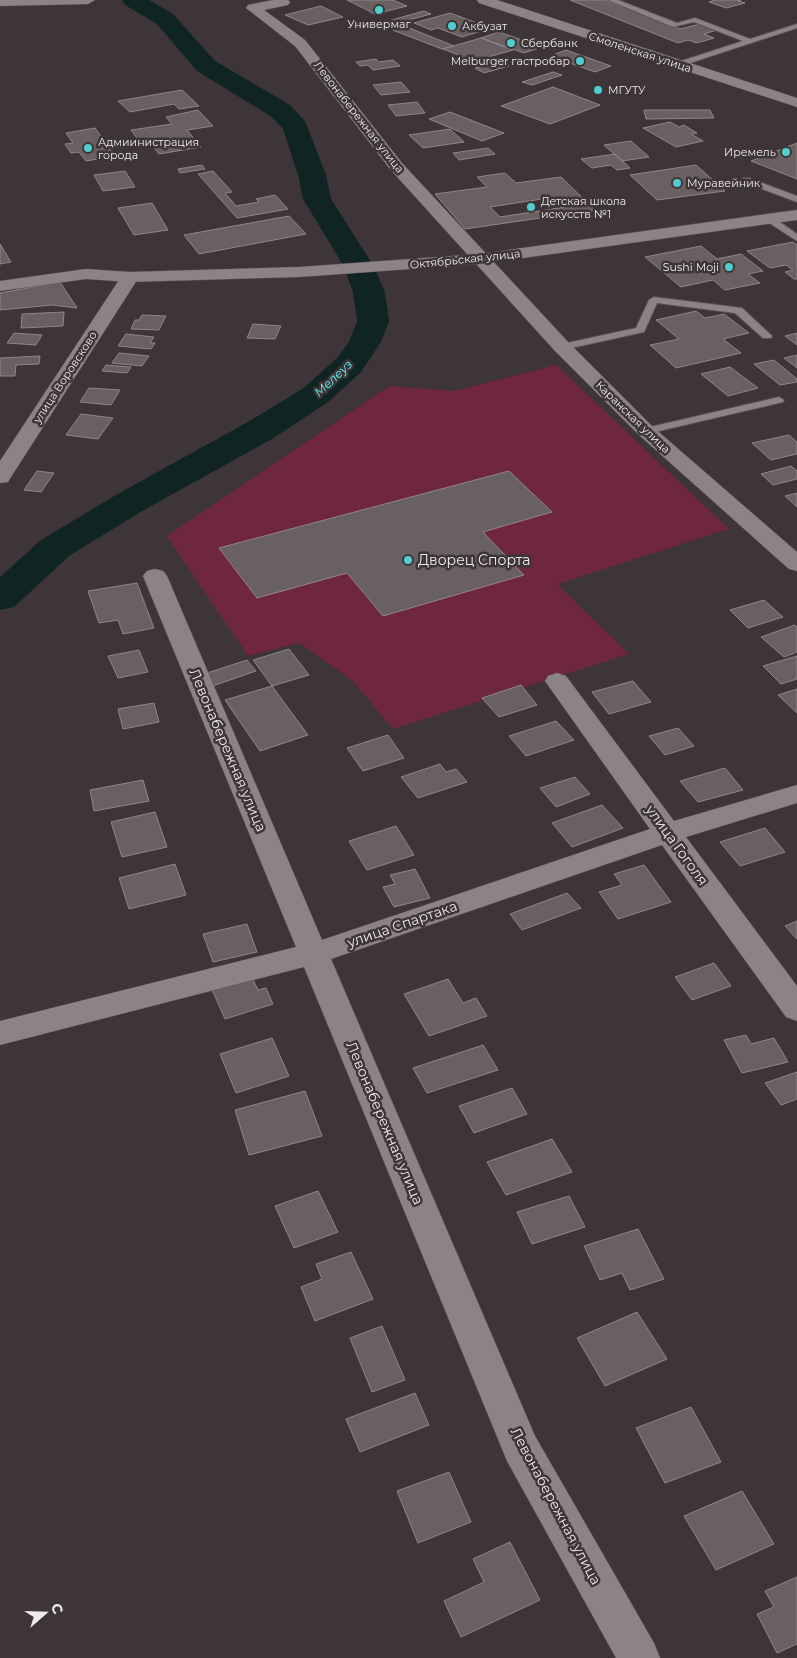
<svg xmlns="http://www.w3.org/2000/svg" width="797" height="1658" font-family="Montserrat,sans-serif">
<rect width="100%" height="100%" fill="#3d3537"/>
<path fill="#6f263f" d="M556,365L729,529L557,584L629,654L393,729L353,681L299,643L248,656L167,536L389,386L454,391Z"/>
<g fill="none" stroke-linecap="round" stroke-linejoin="round">
<path fill="#112424" fill-rule="evenodd" d="M122,0H149L173,14L215,61L290,105L305,121L326,175L331,199L373,265L385,292L389,321L381,342L361,372L328,402L272,439L142,511L69,556L14,607L0,610V577L41,540L116,495L246,423L304,388L337,358L349,342L357,321L353,292L343,265L303,199L298,175L283,129L272,117L197,71L157,24L125,5Z"/>
</g>
<path fill="#696062" stroke="#908688" fill-rule="evenodd" d="M347,0H393L407,6L375,14Z
M570,0H605L680,29L700,24L717,30L704,34L714,38L697,43L688,40L678,43Z
M715,0H741L738,1L745,3L726,8L709,2Z
M321,6L343,17L308,25L285,15Z
M424,11L431,14L397,23L454,46L442,49L377,24Z
M450,13L491,28L462,37L438,28L431,30L414,23Z
M499,32L542,47L524,53L481,38Z
M481,38L513,50L474,61L443,49Z
M566,50L611,66L595,72L550,56Z
M376,59L379,62L393,60L400,66L373,70L368,65L360,66L356,62Z
M500,62L509,66L484,73L475,68Z
M553,72L562,75L532,85L522,82Z
M401,82L410,92L381,95L373,85Z
M553,87L600,105L550,124L501,106Z
M182,90L199,106L179,109L174,104L130,112L118,101Z
M417,102L425,113L396,116L388,105Z
M198,110L213,126L187,130L201,147L159,154L151,144L142,145L131,130L172,124L166,117Z
M644,110H710L714,118L646,119Z
M450,112L504,133L482,141L429,119Z
M670,122L679,127L684,125L697,133L691,134L703,141L676,147L643,128Z
M95,128L115,156L86,161L79,152L71,153L65,144L73,143L66,133Z
M450,129L464,142L423,148L409,135Z
M631,141L649,157L622,161L604,145Z
M797,143V179L751,161Z
M488,148L495,154L459,160L453,153Z
M615,154L630,168L617,170L611,165L592,168L581,159Z
M202,165L205,169L180,173L178,169Z
M696,165L725,191L657,200L630,175Z
M125,171L135,187L103,191L94,175Z
M213,171L232,192L225,193L236,206L259,202L256,199L275,195L288,209L237,218L198,174Z
M505,173L516,183L561,177L595,210L465,229L435,194L487,187L477,177ZM555,197L565,207L500,217L490,207Z
M152,203L168,230L134,235L118,208Z
M289,216L306,234L199,254L184,235Z
M793,242L797,245V279H794L785,272L793,270L786,265L770,268L747,251Z
M0,244L11,262L0,264Z
M701,246L717,259L741,254L763,271L748,274L760,283L725,290L713,280L681,287L645,257Z
M60,282L77,308L52,305L0,310V293Z
M696,311L705,318L724,314L749,333L723,339L741,353L676,368L650,345L679,339L656,320Z
M64,312L63,326L21,328L22,314Z
M142,315L166,316L159,330L131,329L135,320H139Z
M253,324L281,326L275,339L247,338Z
M14,333L42,335L36,345L7,343Z
M797,333V345L785,336Z
M126,334L154,337L150,343H155L151,349L118,346Z
M119,353L149,356L142,366L112,363Z
M797,355V368L784,358Z
M40,356L39,364L16,365L15,376H0V358Z
M774,360L797,379V382L780,385L754,364Z
M106,365L131,367L127,373L102,371Z
M730,367L758,388L728,396L701,374Z
M89,388L120,390L111,405L80,402Z
M81,414L113,418L98,439L66,435Z
M789,435L797,442V454L771,460L752,443Z
M791,466L797,471V479L773,485L761,474Z
M37,471L54,473L41,492L24,490Z
M509,471L552,512L483,532L524,575L383,616L347,573L257,598L219,548Z
M797,493V507L785,496Z
M137,583L154,628L123,634L118,620L99,623L88,591Z
M764,600L783,617L748,628L730,610Z
M795,625L797,627V652L784,657L761,637Z
M289,649L309,675L272,686L253,660Z
M139,650L148,672L118,678L108,656Z
M797,656V679L781,684L763,666Z
M247,660L256,671L207,688L198,676Z
M633,681L651,702L609,714L592,692Z
M521,685L537,705L499,717L482,698Z
M272,686L308,735L260,751L225,700Z
M797,689V713L778,695Z
M154,703L159,722L123,729L118,709Z
M556,721L574,740L526,756L509,736Z
M678,728L694,746L665,755L649,736Z
M388,735L404,758L363,771L347,748Z
M440,764L446,772L456,769L467,782L418,798L401,777Z
M725,768L743,790L698,802L680,781Z
M575,777L590,794L556,807L540,788Z
M143,780L149,801L94,811L90,790Z
M602,805L623,828L572,847L552,823Z
M155,812L167,847L122,857L111,822Z
M396,826L414,855L367,870L349,841Z
M765,828L785,852L740,866L720,842Z
M175,864L186,895L129,909L119,878Z
M644,865L671,902L618,919L599,892L622,885L614,874Z
M415,869L430,898L394,907L383,887L395,884L390,875Z
M567,893L581,908L522,930L510,914Z
M797,921V939L785,926Z
M247,924L257,952L213,962L203,934Z
M714,963L731,986L692,1000L675,977Z
M250,973L258,990L266,988L273,1004L225,1019L210,985Z
M448,979L463,1003L476,998L487,1016L429,1036L404,994Z
M746,1035L751,1044L774,1038L788,1062L742,1073L724,1040Z
M272,1038L289,1076L236,1093L220,1054Z
M483,1045L498,1070L427,1093L413,1068Z
M797,1072V1099L781,1105L765,1083Z
M512,1088L527,1114L474,1133L459,1106Z
M305,1091L322,1136L249,1155L235,1110Z
M552,1139L572,1172L506,1195L487,1162Z
M318,1191L338,1232L294,1248L275,1206Z
M569,1196L585,1227L532,1244L517,1212Z
M638,1229L664,1279L630,1290L622,1273L600,1280L584,1246Z
M351,1252L373,1299L315,1321L301,1287L322,1279L316,1264Z
M637,1312L667,1359L605,1386L577,1338Z
M382,1326L405,1380L372,1392L350,1338Z
M415,1393L429,1425L360,1452L346,1419Z
M691,1407L721,1462L665,1483L636,1428Z
M449,1472L471,1522L418,1543L397,1491Z
M742,1491L774,1544L716,1570L684,1516Z
M510,1542L540,1600L461,1637L444,1601L484,1582L473,1559Z
M797,1577V1644L777,1653L757,1614L774,1607L765,1591Z"/>
<g fill="none" stroke-linecap="round" stroke-linejoin="round">
<defs>
<path id="service" d="M608,0H618L677,23L695,18L750,39L797,24V28L678,67H675V63L743,41L694,22L673,27Z
M743,178H749L797,196V202L743,182Z
M768,218H774L797,234V241L768,222Z
M654,297L742,308L772,336L771,338H763L735,313L657,303L644,332L562,350L557,347L562,344L636,328L649,300Z
M779,397L784,400L783,402L646,434L640,431L646,428Z"/>
<path id="minor" d="M273,0H288L290,2L288,5L264,10L305,40L402,163L569,343L653,427L797,552V571L789,569L639,435L555,351L390,169L295,46L246,8L248,5Z
M130,272L136,273L139,277L11,477L8,482L0,483V461L121,277L124,273Z
M155,569L163,571L167,576L322,940L650,829L545,681L548,676L557,673L566,676L674,821L797,785V803L686,837L797,986V1021L786,1017L662,845L331,959L535,1436L654,1643L660,1658H616L507,1461L304,967L0,1045V1021L296,947L143,576L147,571Z"/>
<path id="tertiary" d="M797,210V220L480,264L299,277L130,282L86,279L0,291V281L86,269L130,272L299,267L480,254Z"/>
<path id="secondary" d="M0,0H95L88,4L0,6Z
M477,0H497L797,98V107L479,3Z"/>
</defs>
<use href="#service" stroke="#595253" stroke-width="2"/>
<use href="#minor" stroke="#595253" stroke-width="1"/>
<use href="#tertiary" stroke="#595253" stroke-width="1"/>
<use href="#secondary" stroke="#595253" stroke-width="1"/>
<use href="#service" fill="#8d8385" fill-rule="evenodd"/>
<use href="#minor" fill="#8d8385" fill-rule="evenodd"/>
<use href="#tertiary" fill="#8d8385" fill-rule="evenodd"/>
<use href="#secondary" fill="#8d8385" fill-rule="evenodd"/>
</g>
<g fill="#52cdcf" stroke="#3d3537" stroke-width="2">
<circle cx="379" cy="10" r="5"/>
<circle cx="452" cy="26" r="5"/>
<circle cx="511" cy="43" r="5"/>
<circle cx="580" cy="61" r="5"/>
<circle cx="598" cy="90" r="5"/>
<circle cx="88" cy="148" r="5"/>
<circle cx="786" cy="152" r="5"/>
<circle cx="677" cy="183" r="5"/>
<circle cx="531" cy="207" r="5"/>
<circle cx="729" cy="267" r="5"/>
<circle cx="408" cy="560" r="5"/>
</g>
<g text-anchor="middle" dominant-baseline="central" stroke-width="5" stroke-linejoin="round" paint-order="stroke">
<g font-size="11" fill="#efeaeb" stroke="#3d3537" text-anchor="start">
<text x="379" y="24" text-anchor="middle">Универмаг</text>
<text x="462" y="26">Акбузат</text>
<text x="521" y="43">Сбербанк</text>
<text x="570" y="61" text-anchor="end">Melburger гастробар</text>
<text x="608" y="90">МГУТУ</text>
<text x="98" y="142">Адмиинистрация<tspan x="98" dy="13">города</tspan></text>
<text x="776" y="152" text-anchor="end">Иремель</text>
<text x="687" y="183">Муравейник</text>
<text x="541" y="201">Детская школа<tspan x="541" dy="13">искусств №1</tspan></text>
<text x="719" y="267" text-anchor="end">Sushi Moji</text>
</g>
<g font-size="11" fill="#efeaeb" stroke="#3d3537">
<text transform="translate(640 52) rotate(18)">Смоленская улица</text>
<text transform="translate(359 117) rotate(52)">Левонабережная улица</text>
<text transform="translate(465 259) rotate(-6)">Октябрьская улица</text>
<text transform="translate(65 377) rotate(-57)">улица Воровсково</text>
<text transform="translate(633 417) rotate(44)">Каранская улица</text>
</g>
<g font-size="12" font-style="italic" fill="#61f4f8" stroke="#3d3537">
<text transform="translate(333 378) rotate(-43)">Мелеуз</text>
</g>
<g font-size="14" fill="#efeaeb" stroke="#3d3537" text-anchor="start">
<text x="418" y="560">Дворец Спорта</text>
</g>
<g font-size="14" fill="#efeaeb" stroke="#3d3537">
<text transform="translate(228 750) rotate(67)">Левонабережная улица</text>
<text transform="translate(677 845) rotate(54)">улица Гоголя</text>
<text transform="translate(402 924) rotate(-19)">улица Спартака</text>
<text transform="translate(385 1123) rotate(67)">Левонабережная улица</text>
<text transform="translate(556 1506) rotate(62)">Левонабережная улица</text>
</g>
</g>
<g transform="translate(45 1613) rotate(70)" stroke="#3d3537" stroke-width="4" paint-order="stroke">
<path d="M0-4L9 19L0 12L-9 19Z" fill="#efeaeb"/>
<text y="-8" font-size="14" font-weight="bold" text-anchor="middle" fill="#efeaeb">С</text>
</g>
</svg>
